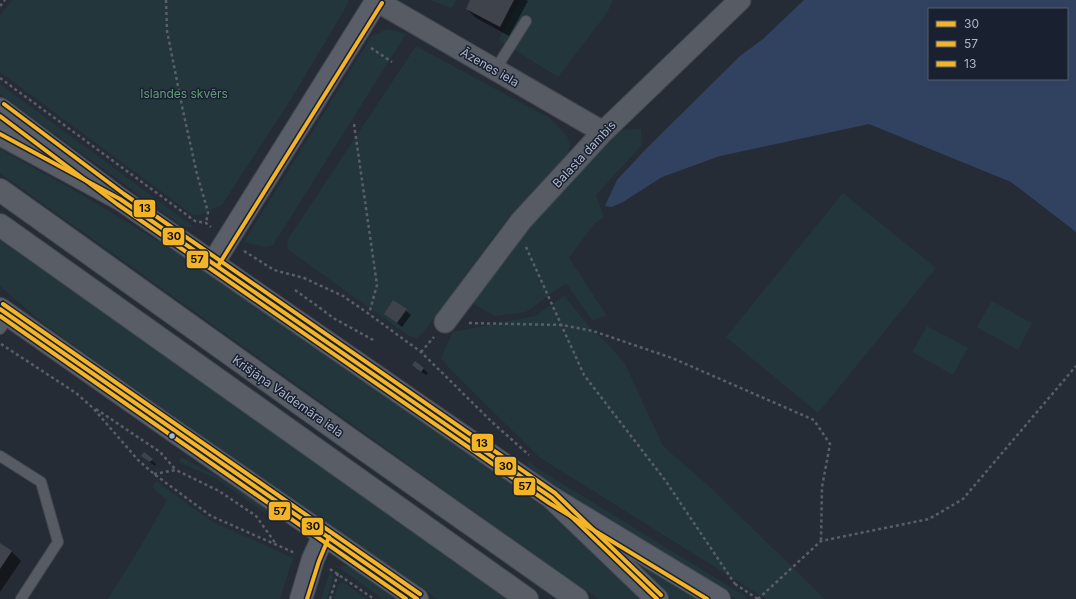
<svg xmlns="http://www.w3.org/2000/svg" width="1076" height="599" font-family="Inter,sans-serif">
<rect width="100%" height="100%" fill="#262c36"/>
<path fill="#23363c" d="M12,0H347L349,2L293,96L222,205L199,215H193L0,72V16Z
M430,0H457L451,8Z
M520,0H613L607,13L558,77L499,40Z
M387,29L406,34L273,245L266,247L244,242L371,37Z
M416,46L551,119L567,136L570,146L567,155L507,219L422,334L417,338L409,336L287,249L288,239Z
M0,84L195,228L182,226L0,94Z
M641,129L642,145L596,195L604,217L594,224L569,258L607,316L592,320L566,283L526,312L495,316L473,304L492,271L534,222L621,130Z
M0,149L79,193L193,262L556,516L642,599H599L566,577L0,173Z
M843,193L936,268L818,413L726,337Z
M0,240L509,599H437L194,431L44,324L0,286Z
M564,296L593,331L610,346L625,364L663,446L712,489L825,599H766L539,457L451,370L441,358L453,332L535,316Z
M992,301L1032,323L1018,350L977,327Z
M927,326L968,348L953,375L912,352Z
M181,457L219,478L269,509L265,513L217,479L179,462Z
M529,462L537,468L748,598L736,599L541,477L527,465Z
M156,481L211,521L293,558L280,599H108L142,544L167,500L152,487Z
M631,556L704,599H672L629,558Z
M344,566L351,567L358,571L398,599H383L338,567Z
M330,572L333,577L327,599H321Z
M343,582L367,599H334L338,585Z"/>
<path fill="#314261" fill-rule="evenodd" d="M804,0H1076V232L1011,182L869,124L720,156L662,177L623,202L612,207L605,206L617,180L646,149L740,56L763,39ZM929,9H1067V79H929Z"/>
<path fill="#0007" d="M471,0H526L528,1L509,36L476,18L467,9Z
M394,301L411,315L402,327L385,314Z
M423,368L428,373L426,375L418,370Z
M144,454L156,464L155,466L147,460Z
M0,544L12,552L21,561L0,592Z"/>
<path fill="#3f444c" d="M470,0H514L500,27L466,9Z
M393,300L407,309L397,323L384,314Z
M415,361L424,368L421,372L412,365Z
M144,452L153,459L150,462L141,456Z
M0,543L12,551L0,569Z"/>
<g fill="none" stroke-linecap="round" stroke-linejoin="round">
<defs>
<path id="lane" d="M495,70L526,21
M0,329L10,316
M0,456L41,482L58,542L21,599"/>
<path id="street" d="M379,0L387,7L603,132
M445,322L521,221L603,132L740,0"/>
<path id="secondary" d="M0,109L120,199L552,498L719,599
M213,263L377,0
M0,309L174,431L417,599
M301,599L313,559L324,535"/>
<path id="primary" d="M0,134L120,199
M0,190L348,438L577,599
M0,225L527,599
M552,498L657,599"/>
</defs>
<use href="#lane" stroke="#43474f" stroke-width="12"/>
<use href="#street" stroke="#43474f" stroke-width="23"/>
<use href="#secondary" stroke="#43474f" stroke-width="24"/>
<use href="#primary" stroke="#434952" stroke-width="24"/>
<path stroke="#5a5f67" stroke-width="2.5" stroke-dasharray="3 3" stroke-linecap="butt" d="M166,0L167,31L183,111L197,174L208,212L206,223
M0,6L5,0
M371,48L392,62
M0,78L195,221L206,223L211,227
M354,124L377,285L369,314
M526,247L584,375L665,480L735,584
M244,251L274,270L304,278L343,296L369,314L421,352L492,422L529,455
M295,290L335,319L375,341
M469,323L562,325L593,331L672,358L814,420L830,444L822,487L821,541
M1,344L76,393L93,408L138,460L154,474L211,516L295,553
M421,352L434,337
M96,409L160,452L176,470
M154,474L176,470L219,491L256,516L276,544
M330,569L374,599
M735,584L758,599
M330,599L338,573
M758,599L821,541L929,519L963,499L1076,366"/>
<use href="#lane" stroke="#565b64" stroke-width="10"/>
<use href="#street" stroke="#565b64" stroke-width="21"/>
<use href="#secondary" stroke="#5a5e68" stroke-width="22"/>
<use href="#primary" stroke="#595d66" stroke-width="22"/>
<defs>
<path id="bus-1" d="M0,134L120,199L552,498L657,599
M0,309L417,599"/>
<path id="bus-2" d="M0,116L117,204L549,503L707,599
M218,266L382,3
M0,316L406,599
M307,599L319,561L329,537"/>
<path id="bus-3" d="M4,104L124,194L555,493L661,595
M3,304L420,594"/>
</defs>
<use href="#bus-1" stroke="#192131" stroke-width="7"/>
<use href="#bus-2" stroke="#192131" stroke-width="7"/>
<use href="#bus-3" stroke="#192131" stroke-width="7"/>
<use href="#bus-1" stroke="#f4b427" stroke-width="4"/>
<use href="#bus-2" stroke="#f4b427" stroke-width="4"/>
<use href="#bus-3" stroke="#f4b427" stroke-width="4"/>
</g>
<circle fill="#afb7c8" stroke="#192131" stroke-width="1.5" cx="172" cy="436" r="3.5"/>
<g text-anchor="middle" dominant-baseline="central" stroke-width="3" stroke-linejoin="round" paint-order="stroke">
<g font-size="12" fill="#afb7c8" stroke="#192131">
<text transform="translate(490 67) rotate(30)">Āzenes iela</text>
<text transform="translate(584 154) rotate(-47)">Balasta dambis</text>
<text transform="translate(288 396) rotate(35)">Krišjāņa Valdemāra iela</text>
</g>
<g font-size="12" fill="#639b74" stroke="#192131">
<text x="184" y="93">Islandes skvērs</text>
</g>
</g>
<g stroke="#192131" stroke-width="1.5">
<rect x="133" y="199" width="23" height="19" rx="4" fill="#f4b427"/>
<rect x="162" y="227" width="23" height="19" rx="4" fill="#f4b427"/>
<rect x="186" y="250" width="23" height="19" rx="4" fill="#f4b427"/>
<rect x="471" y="433" width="23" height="19" rx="4" fill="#f4b427"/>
<rect x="494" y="456" width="23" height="20" rx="4" fill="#f4b427"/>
<rect x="513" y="477" width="23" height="19" rx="4" fill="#f4b427"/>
<rect x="268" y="501" width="23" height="20" rx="4" fill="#f4b427"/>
<rect x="301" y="517" width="23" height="19" rx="4" fill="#f4b427"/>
</g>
<g font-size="11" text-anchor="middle" font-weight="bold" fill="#111">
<text x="145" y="212">13</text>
<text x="174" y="240">30</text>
<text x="197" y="263">57</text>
<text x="482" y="447">13</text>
<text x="506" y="470">30</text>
<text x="525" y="490">57</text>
<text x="280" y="515">57</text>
<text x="313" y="530">30</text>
</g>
<rect x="928" y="8" width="140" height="72" fill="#192131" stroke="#555d6d"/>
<rect x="936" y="21" width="20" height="6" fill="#f4b427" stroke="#555d6d"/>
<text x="964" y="28" font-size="12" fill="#afb7c8">30</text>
<rect x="936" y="41" width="20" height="6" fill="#f4b427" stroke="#555d6d"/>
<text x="964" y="48" font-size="12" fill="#afb7c8">57</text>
<rect x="936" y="61" width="20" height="6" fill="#f4b427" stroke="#555d6d"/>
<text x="964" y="68" font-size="12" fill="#afb7c8">13</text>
</svg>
